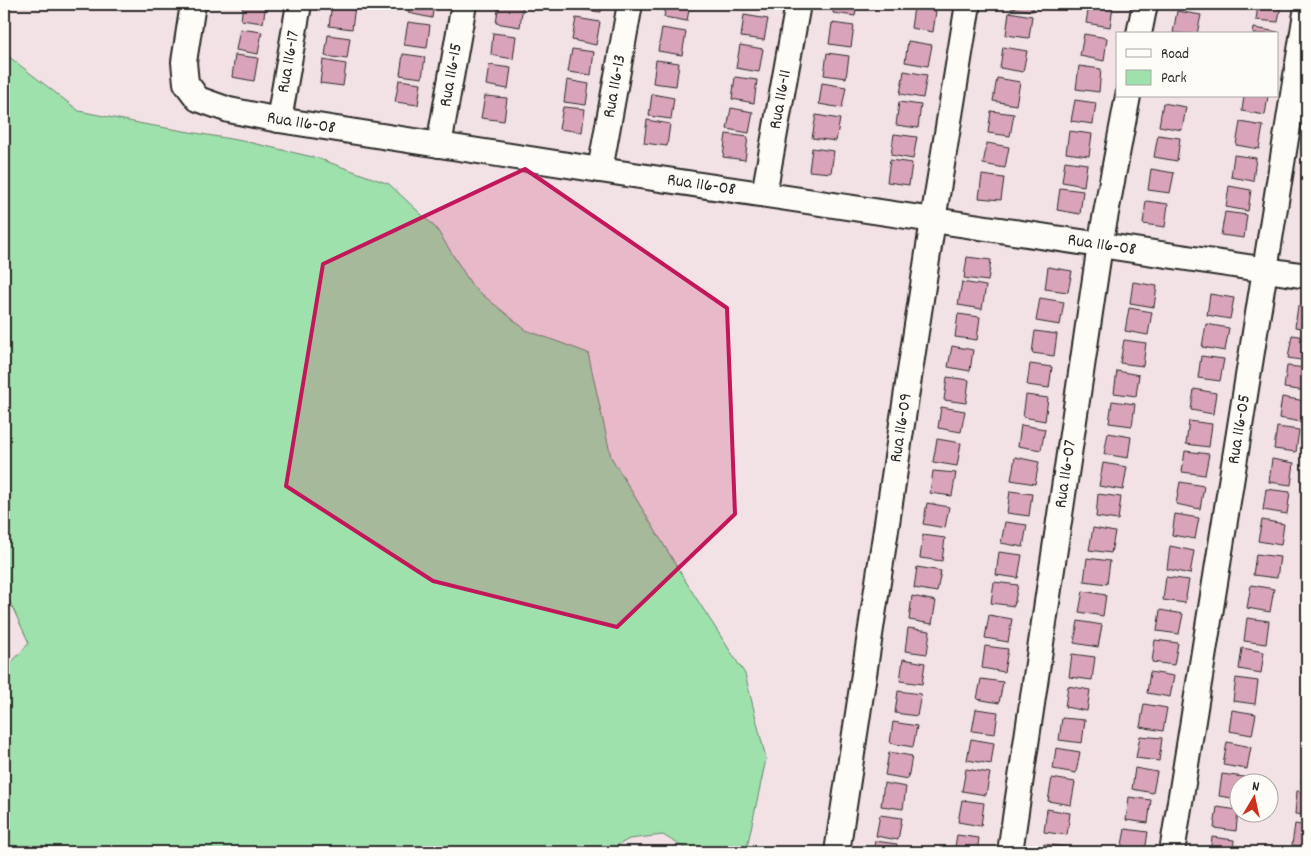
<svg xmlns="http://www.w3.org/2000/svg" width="1311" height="856" font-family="Dekko,sans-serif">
<rect width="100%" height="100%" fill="#f2e1e5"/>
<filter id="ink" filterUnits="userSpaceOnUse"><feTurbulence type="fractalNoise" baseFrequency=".02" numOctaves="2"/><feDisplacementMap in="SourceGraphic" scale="10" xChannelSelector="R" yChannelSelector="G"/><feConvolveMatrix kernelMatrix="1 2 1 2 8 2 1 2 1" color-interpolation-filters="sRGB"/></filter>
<g filter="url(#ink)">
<path fill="#9fe1ac" stroke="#65866c" d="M4,53L79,111L143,124L248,142L317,158L389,184L436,228L473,287L526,330L588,353L611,457L691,590L745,674L766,759L746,852H691L663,835L629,839L606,852H4V671L29,643L8,598H4Z"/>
<path fill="#d9a3ba" stroke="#2b2b2b" d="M243,4H266L263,23L241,20Z
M332,4L355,6L352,29L329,26Z
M410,4H434L432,18L408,13Z
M499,4H523L520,27L496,23Z
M578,4H602L601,12L577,9Z
M666,4H690L687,21L664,17Z
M748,4H771L770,7Z
M834,4H857L855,16L833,13Z
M1011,4H1034L1033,11L1011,8Z
M1089,4H1102L1113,6L1110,27L1086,23Z
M1179,4H1203L1202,8Z
M1258,4H1281L1278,22L1256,20Z
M914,7L936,11L933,32L911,28Z
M1177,11L1201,15L1197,34L1173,33Z
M1009,12L1032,16L1029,38L1006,35Z
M744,15L768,19L764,40L741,37Z
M576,18L600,22L596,45L572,40Z
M408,22L430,25L427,48L404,45Z
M832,23L854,26L851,47L829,44Z
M662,28L686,32L682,55L658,51Z
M1254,28L1278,32L1277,35V34H1253Z
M240,29L262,32L258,54L236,50Z
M493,33L516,36L513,59L491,55Z
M1084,34L1107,38L1104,61L1080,56Z
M328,35L350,38L347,59L325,56Z
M908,41L932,45L928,66L905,62Z
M740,45L763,49L759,72L736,68Z
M1003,47L1027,51L1023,72L1000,68Z
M572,49L594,52L591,75L568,72Z
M827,53L849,56L846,78L824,75Z
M403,54L425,57L422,78L400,75Z
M235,55L258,58L254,81L232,77Z
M323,60L346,64L343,86L320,83Z
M656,60L679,63L676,86L653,83Z
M489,65L511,68L508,89L486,85Z
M1079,66L1101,69L1099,92L1076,89Z
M904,71L927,75L923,98L900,94Z
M735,77L757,80L754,103L732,99Z
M997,78L1020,82L1016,105L993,101Z
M399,80L421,83L418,105L395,102Z
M567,80L589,84L586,105L564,102Z
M822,83L846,87L842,108L819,104Z
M652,94L674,98L671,119L649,116Z
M485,96L507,98L504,121L481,118Z
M1244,96H1268L1265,115L1242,111Z
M1075,100L1096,103L1093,124L1071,121Z
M899,102L921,105L918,128L896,125Z
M1163,103L1186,107L1182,130L1159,126Z
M563,107L585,109L582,132L559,129Z
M731,108L753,112L749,133L727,129Z
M991,111L1014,114L1010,136L988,133Z
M816,115L840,119L836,141L812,138Z
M647,120L670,124L667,146L644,143Z
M1240,122L1263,126L1259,149L1236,145Z
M1069,131L1092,134L1089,156L1066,153Z
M726,134L748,137L745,160L723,157Z
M894,134L917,137L913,159L891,155Z
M1158,135L1180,138L1177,161L1154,157Z
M987,143L1009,147L1005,168L983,164Z
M812,148L834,151L831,173L809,171Z
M1234,155L1256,158L1253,181L1231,177Z
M890,160L912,163L909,185L887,182Z
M1065,161L1087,164L1084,186L1062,182Z
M1151,169L1174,173L1170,193L1148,190Z
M982,175L1004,178L1001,200L979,198Z
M1229,186L1251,190L1248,211L1226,207Z
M1060,188L1083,191L1080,214L1057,210Z
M1146,201L1168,204L1165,227L1143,224Z
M1225,212L1247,215L1244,238L1221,235Z
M967,257L991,260L988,281L964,278Z
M1048,267L1072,271L1068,292L1045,289Z
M962,282L986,286L982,309L958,305Z
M1133,282L1157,286L1154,307L1130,303Z
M1210,294L1234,298L1230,319L1207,315Z
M1040,298L1064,302L1060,325L1036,321Z
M1298,306L1307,308V329L1295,327Z
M1129,308L1152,312L1148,335L1125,331Z
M958,314L980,317L977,340L955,337Z
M1206,324L1229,328L1225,351L1202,347Z
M1035,331L1057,334L1054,356L1032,353Z
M1292,335L1307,337V361L1288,358Z
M1124,340L1146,343L1143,366L1120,363Z
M952,346L973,350L970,371L948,367Z
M1201,356L1224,359L1220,381L1198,378Z
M1030,364L1052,367L1049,388L1027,385Z
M1287,366L1307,368V391L1284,388Z
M1117,371L1139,375L1136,396L1114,393Z
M947,377L969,380L966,403L944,400Z
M1194,389L1216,393L1213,414L1191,410Z
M1026,395L1048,398L1045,421L1023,417Z
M1282,397L1305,401L1301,422L1279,418Z
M1112,401L1135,404L1132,426L1109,423Z
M941,407L965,411L961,432L938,428Z
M1189,421L1212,424L1209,447L1186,444Z
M1021,425L1045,429L1041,450L1018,446Z
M1277,427L1299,430L1296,452L1274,449Z
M1108,433L1131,437L1128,458L1104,454Z
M937,439L961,443L957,466L933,462Z
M1185,451L1209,454L1205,475L1182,472Z
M1015,457L1039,462L1035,484L1011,480Z
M1272,459L1294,463L1291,485L1269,482Z
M1103,463L1127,467L1123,490L1099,486Z
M933,471L956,473L952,496L930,493Z
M1180,482L1204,486L1200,509L1176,504Z
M1266,489L1290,492L1287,514L1263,510Z
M1010,491L1032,494L1029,516L1007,513Z
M1098,494L1121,497L1118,520L1096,517Z
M927,503L949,507L945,528L923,524Z
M1175,514L1199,518L1195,539L1172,535Z
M1262,520L1284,524L1281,545L1258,541Z
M1005,522L1027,525L1023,547L1001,543Z
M1093,528L1115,532L1111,553L1089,550Z
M923,535L945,538L942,561L920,558Z
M1170,546L1194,551L1190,574L1167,569Z
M999,552L1022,555L1018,578L996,575Z
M1256,554L1280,557L1277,578L1253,575Z
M1087,558L1110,561L1107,584L1084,581Z
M917,567L941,571L937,592L914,588Z
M1166,577L1189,580L1185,603L1163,600Z
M994,582L1018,585L1014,606L991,603Z
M1251,585L1274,589L1270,612L1247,608Z
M1083,591L1106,595L1103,616L1079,612Z
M912,596L936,601L932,624L909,620Z
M1160,610L1183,614L1179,634L1157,631Z
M989,615L1012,619L1008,642L985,638Z
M1247,618L1269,621L1266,644L1244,641Z
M1078,621L1102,625L1098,647L1074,643Z
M908,628L930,631L927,654L905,651Z
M1155,640L1178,643L1174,665L1152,662Z
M985,646L1008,649L1004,672L982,668Z
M1242,648L1264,652L1261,673L1239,669Z
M1072,654L1095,657L1092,680L1069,677Z
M903,659L925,663L922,684L900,681Z
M1150,672L1174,676L1170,697L1147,693Z
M1236,678L1258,681L1255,704L1233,701Z
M981,679L1003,682L999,703L977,699Z
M1068,686L1090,690L1087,711L1065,707Z
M898,691L921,694L917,716L895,713Z
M1144,704L1167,708L1163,731L1140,727Z
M976,709L998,712L995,734L972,731Z
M1232,710L1256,714L1252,735L1229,731Z
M1062,718L1085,720L1082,743L1059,740Z
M893,722L917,726L913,747L890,743Z
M1140,736L1162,738L1159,761L1136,758Z
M971,739L994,743L991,764L967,760Z
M1227,742L1251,747L1247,769L1223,765Z
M1056,748L1080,752L1076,773L1053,769Z
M889,752L912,756L908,779L885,775Z
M1305,760H1307V784L1301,783Z
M1135,768L1157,772L1153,793L1132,789Z
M966,769L990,773L986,795L962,791Z
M1222,774L1244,777V784H1238V799L1219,796Z
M1052,778L1075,782L1071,805L1048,801Z
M884,783L906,787L903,809L881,806Z
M1297,791L1307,792V815L1295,814Z
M1129,797L1151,800L1148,823L1126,820Z
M962,800L984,803L981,826L958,822Z
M1217,807L1238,810L1236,831L1214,828Z
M1047,809L1070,813L1067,835L1044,832Z
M880,815L902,818L898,840L876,836Z
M1295,824L1307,826V847L1292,845Z
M1125,829L1148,832L1145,852L1121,850Z
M957,835L979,838L977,852H954Z
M1212,837L1234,840L1233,852H1210Z
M875,841L897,844L896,852H873Z
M1044,844L1066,847L1065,852H1043Z"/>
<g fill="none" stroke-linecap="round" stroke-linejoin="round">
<defs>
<g id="street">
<path id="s1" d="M193,4L184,62L186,83L198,99L229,110L279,120L600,170L1307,276"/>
<path d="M1139,34L1145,4"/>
<path id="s2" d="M279,120L299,4"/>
<path id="s3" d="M439,145L464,4"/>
<path id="s4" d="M600,170L630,4"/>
<path id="s5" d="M764,194L798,4"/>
<path id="s6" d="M837,852L933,220L968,4"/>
<path id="s7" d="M1010,852L1100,245L1128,96"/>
<path id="s8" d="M1172,852L1307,7"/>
</g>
</defs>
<use href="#street" stroke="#2b2b2b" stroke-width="28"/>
<use href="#street" stroke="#fdfcf7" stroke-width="24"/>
</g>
</g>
<path fill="#c2185b" fill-opacity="0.2" stroke="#c2185b" stroke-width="4" stroke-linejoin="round" d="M525,169L727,308L735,514L617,627L433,581L286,486L323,264Z"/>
<g text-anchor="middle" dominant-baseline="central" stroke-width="4.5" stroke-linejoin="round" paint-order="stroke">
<g font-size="18" fill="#2b2b2b" stroke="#fdfcf7">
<text stroke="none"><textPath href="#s2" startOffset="59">Rua 116-17</textPath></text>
<text stroke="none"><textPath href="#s3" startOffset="71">Rua 116-15</textPath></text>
<text stroke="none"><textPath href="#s4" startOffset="85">Rua 116-13</textPath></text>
<text stroke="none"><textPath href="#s5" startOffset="96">Rua 116-11</textPath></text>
<text stroke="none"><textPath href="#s1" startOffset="206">Rua 116-08</textPath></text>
<text stroke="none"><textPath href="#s1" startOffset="611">Rua 116-08</textPath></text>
<text stroke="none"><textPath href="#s1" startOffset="1016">Rua 116-08</textPath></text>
<text stroke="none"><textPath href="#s6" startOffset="429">Rua 116-09</textPath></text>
<text stroke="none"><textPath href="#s8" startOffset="428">Rua 116-05</textPath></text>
<text stroke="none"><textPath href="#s7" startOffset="382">Rua 116-07</textPath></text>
</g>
</g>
<rect width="1311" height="856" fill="none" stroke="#fdfcf7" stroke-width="20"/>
<rect x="10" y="10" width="1291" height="836" fill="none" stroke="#2b2b2b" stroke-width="2" filter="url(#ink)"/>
<rect x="1116" y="32" width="162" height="65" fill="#fdfcf7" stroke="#a9a8a5"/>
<rect x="1126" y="49" width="25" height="8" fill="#fdfcf7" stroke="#a9a8a5"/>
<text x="1161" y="58" font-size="15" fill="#2b2b2b">Road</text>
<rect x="1126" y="70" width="25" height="15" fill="#9fe1ac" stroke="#a9a8a5"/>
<text x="1161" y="82" font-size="15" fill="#2b2b2b">Park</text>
<g transform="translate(1254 798) rotate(9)"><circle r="24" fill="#fdfcf7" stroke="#a9a8a5"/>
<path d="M0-4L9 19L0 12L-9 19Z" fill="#c8321e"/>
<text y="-8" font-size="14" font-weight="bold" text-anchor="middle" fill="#2b2b2b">N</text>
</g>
</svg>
